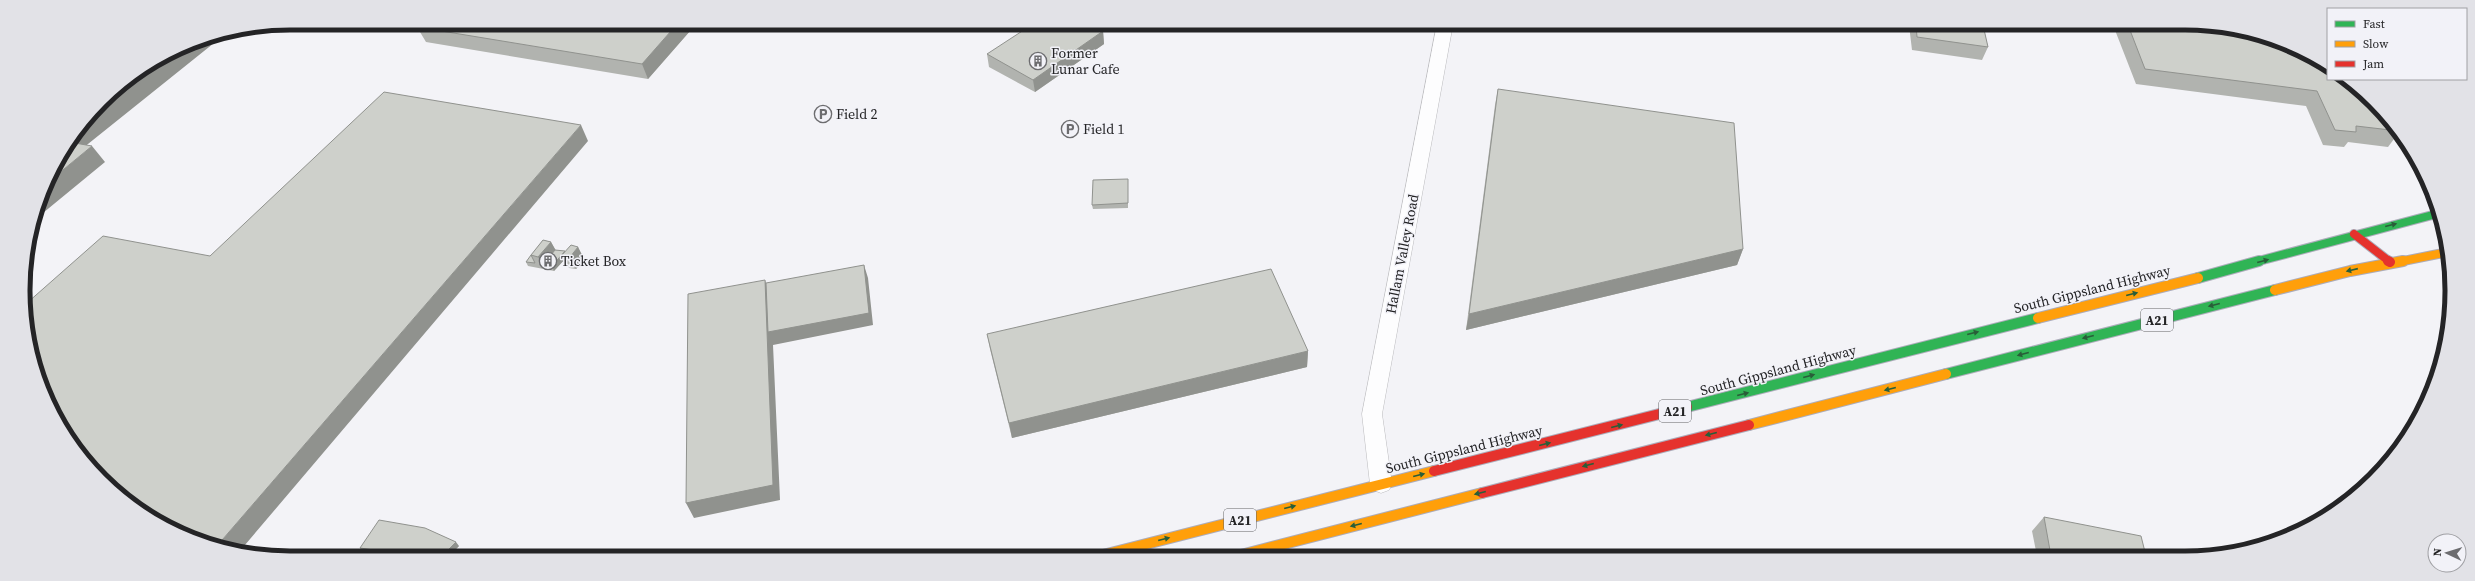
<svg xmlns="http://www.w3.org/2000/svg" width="2475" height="581" font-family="'Source Serif 4',serif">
<rect width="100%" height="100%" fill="#f3f3f7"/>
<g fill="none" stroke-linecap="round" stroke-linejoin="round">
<defs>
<path id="street" d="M1437,24H1453L1382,414L1392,484L1389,490L1381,493L1373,490L1370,484L1362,414Z"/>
<path id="fast-far1" d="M2255,262L2440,213"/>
<path id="fast" d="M2198,278L2259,261
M1946,374L2275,290
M1687,407L2038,318"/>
<path id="slow-far1" d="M2398,262L2448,252"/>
<path id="slow" d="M2275,290L2350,271L2403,261
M2038,318L2198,278
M1749,425L1946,374
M1099,556L1434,471
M1237,556L1482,493"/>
<path id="jam-far1" d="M2354,234L2390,262"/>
<path id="jam" d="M2388,261L2390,262
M1434,471L1687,407
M1482,493L1749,425"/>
</defs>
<use href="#street" stroke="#bbbbbe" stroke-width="1"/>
<use href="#fast-far1" stroke="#acacba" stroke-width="10"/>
<use href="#fast" stroke="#acacba" stroke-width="12"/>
<use href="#slow-far1" stroke="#acacba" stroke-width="10"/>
<use href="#slow" stroke="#acacba" stroke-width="12"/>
<use href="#jam-far1" stroke="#acacba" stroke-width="10"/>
<use href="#jam" stroke="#acacba" stroke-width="12"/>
<use href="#street" fill="#fdfdfe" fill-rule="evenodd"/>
<use href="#fast-far1" stroke="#30b455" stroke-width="8"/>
<use href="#fast" stroke="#30b455" stroke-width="10"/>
<use href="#slow-far1" stroke="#ff9f0a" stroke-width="8"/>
<use href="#slow" stroke="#ff9f0a" stroke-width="10"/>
<use href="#jam-far1" stroke="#e5322d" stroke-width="8"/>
<use href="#jam" stroke="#e5322d" stroke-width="10"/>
</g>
<path fill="#b1b3af" d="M421,23H697L648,79L426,42L417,27Z
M1909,25H1983L1988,47L1982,60L1912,50Z
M2113,25H2220L2397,128L2404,140L2394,139L2388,147L2348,142L2344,147L2323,145L2306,106L2136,84Z
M1103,31L1104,44L1035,92L989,67L987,54Z
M1498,89L1743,249L1737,265L1466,330L1495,105Z
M1128,184V208L1093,209L1092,205Z
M543,240L551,242L555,250L565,252L578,247L584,259L576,269L569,268L565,259L554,271L528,266L526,262Z
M987,334L1308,351L1307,367L1012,438L990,349Z
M2044,517L2146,556H2037L2032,531Z
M459,546L449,556H370L372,553L363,552L360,548Z"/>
<path fill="#90928e" d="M678,23H697L648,79L642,64Z
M229,31L73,156L66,148L78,127L83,122L167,57L188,43Z
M1103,31L1104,44L1035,92L1033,80Z
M581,125L588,141L239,552L216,547Z
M92,146L105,162L32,222L47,183Z
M551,242L558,254L543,265L545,269L538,257Z
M578,247L584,259L576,269L570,257Z
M1743,249L1737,265L1466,330L1469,314Z
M565,251L562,255L565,259L554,271L552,266Z
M864,265L868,278L873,325L773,345L780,500L694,518L686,503L765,280L770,296Z
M1308,351L1307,367L1012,438L1009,423Z
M456,542L459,546L449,556H442Z"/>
<path fill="#ced0cb" stroke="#90928e" d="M421,23H678L642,64L417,27Z
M1033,24H1089L1103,31L1033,80L987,54Z
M1916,25H1983L1988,47L1917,37Z
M2128,25H2220L2271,37L2318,59L2328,66V79H2346L2361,90L2397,128L2399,131L2356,126V132L2335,130L2317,91L2145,69Z
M167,57L83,122L114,90Z
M1498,89L1734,123L1743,249L1469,314Z
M384,92L581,125L216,547L205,544L157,522L114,492L78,454L51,409L32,360L27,303L103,236L210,256Z
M69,142L92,146L47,183L51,172Z
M1128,179V203L1092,205L1093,180Z
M543,240L551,242L538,257L531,255Z
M571,245L578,247L570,257L562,255Z
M555,250L565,251L552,266L543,265Z
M531,255L535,263L526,262Z
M864,265L869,313L768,332L766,283Z
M1271,269L1308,351L1009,423L987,334Z
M765,280L773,485L686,503L688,294Z
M2044,517L2141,536L2146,556H2051Z
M379,520L425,528L456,542L442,556H402L398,554L396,556H370L374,550L360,548Z"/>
<defs><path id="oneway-solid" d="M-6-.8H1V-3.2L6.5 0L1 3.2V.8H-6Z"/></defs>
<g fill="#295e39">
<use href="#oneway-solid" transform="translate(2391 225) rotate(-14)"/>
<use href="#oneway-solid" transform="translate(2263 261) rotate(-15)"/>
<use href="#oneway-solid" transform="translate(2352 270) rotate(167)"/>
<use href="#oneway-solid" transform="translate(2132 294) rotate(-14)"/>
<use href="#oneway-solid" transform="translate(2214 305) rotate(166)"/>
<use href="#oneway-solid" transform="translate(1973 333) rotate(-14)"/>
<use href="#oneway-solid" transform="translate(2088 337) rotate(166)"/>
<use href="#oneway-solid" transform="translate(2023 354) rotate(165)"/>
<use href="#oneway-solid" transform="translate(1809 376) rotate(-15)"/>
<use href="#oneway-solid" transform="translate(1890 389) rotate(166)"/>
<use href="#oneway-solid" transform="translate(1743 394) rotate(-14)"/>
<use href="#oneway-solid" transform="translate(1617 426) rotate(-14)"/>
<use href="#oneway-solid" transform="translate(1711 434) rotate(166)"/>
<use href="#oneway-solid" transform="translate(1545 444) rotate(-14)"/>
<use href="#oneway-solid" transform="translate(1588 465) rotate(165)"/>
<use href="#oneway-solid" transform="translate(1419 475) rotate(-14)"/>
<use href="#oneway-solid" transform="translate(1480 493) rotate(166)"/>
<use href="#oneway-solid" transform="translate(1290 507) rotate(-14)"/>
<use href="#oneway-solid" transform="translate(1356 525) rotate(166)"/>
<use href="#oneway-solid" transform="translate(1164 539) rotate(-14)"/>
</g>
<defs>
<symbol id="building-ring" viewBox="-11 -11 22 22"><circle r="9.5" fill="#f2f2f8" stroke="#6c6c6f" stroke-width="1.5"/><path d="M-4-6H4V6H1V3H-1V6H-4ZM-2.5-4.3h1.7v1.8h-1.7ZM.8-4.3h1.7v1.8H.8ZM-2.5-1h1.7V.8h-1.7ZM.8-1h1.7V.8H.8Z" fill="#6c6c6f"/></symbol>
<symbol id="parking-ring" viewBox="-11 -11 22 22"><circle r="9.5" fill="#f2f2f8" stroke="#6c6c6f" stroke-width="1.5"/><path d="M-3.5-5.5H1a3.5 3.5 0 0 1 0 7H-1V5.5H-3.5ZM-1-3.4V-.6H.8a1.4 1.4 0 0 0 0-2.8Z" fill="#6c6c6f"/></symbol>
</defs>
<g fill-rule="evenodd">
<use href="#building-ring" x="1028" y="51" width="20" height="20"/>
<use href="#parking-ring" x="813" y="104" width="20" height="20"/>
<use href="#parking-ring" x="1060" y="119" width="20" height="20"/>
<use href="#building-ring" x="538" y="251" width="20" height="20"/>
</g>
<g text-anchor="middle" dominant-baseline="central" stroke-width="3" stroke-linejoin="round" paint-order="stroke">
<g fill="#f2f2f8" stroke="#626265" stroke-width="1">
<rect x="2141" y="309" width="32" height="22" rx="3"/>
<rect x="1659" y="400" width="32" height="22" rx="3"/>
<rect x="1224" y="509" width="32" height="22" rx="3"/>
</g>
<g font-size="13" font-weight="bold" fill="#242426">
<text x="2157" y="320">A21</text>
<text x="1675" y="411">A21</text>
<text x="1240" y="520">A21</text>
</g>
<g font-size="14" fill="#242426" stroke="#f2f2f8" text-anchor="start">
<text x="1051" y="53">Former<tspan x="1051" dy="16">Lunar Cafe</tspan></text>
<text x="836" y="114">Field 2</text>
<text x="1083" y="129">Field 1</text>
<text x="561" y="261">Ticket Box</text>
</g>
<g font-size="14" fill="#242426" stroke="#f2f2f8">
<text transform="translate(1402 254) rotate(-79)">Hallam Valley Road</text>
<text transform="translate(2092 289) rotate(-14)">South Gippsland Highway</text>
<text transform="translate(1778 370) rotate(-15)">South Gippsland Highway</text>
<text transform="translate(1464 449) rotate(-14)">South Gippsland Highway</text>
</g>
</g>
<path d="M0 0H2475V581H0ZM290 30H2185A260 260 0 0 1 2445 290V291A260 260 0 0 1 2185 551H290A260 260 0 0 1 30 291V290A260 260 0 0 1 290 30Z" fill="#e2e2e7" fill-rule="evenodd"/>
<path fill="none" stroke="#242426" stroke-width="5" d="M290 30H2185A260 260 0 0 1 2445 290V291A260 260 0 0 1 2185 551H290A260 260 0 0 1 30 291V290A260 260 0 0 1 290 30Z"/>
<rect x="2327" y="8" width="140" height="72" fill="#f2f2f8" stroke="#a0a0a4"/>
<rect x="2335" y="21" width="20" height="6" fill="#30b455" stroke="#a0a0a4"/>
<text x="2363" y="28" font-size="12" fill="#242426">Fast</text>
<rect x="2335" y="41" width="20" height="6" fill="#ff9f0a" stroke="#a0a0a4"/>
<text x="2363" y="48" font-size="12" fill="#242426">Slow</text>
<rect x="2335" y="61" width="20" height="6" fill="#e5322d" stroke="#a0a0a4"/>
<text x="2363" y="68" font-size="12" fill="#242426">Jam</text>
<g transform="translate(2447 553) rotate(274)"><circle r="19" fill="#f2f2f8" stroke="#a0a0a4"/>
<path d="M0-3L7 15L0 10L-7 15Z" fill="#6c6c6f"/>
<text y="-6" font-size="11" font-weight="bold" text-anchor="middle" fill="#242426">N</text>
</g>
</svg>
